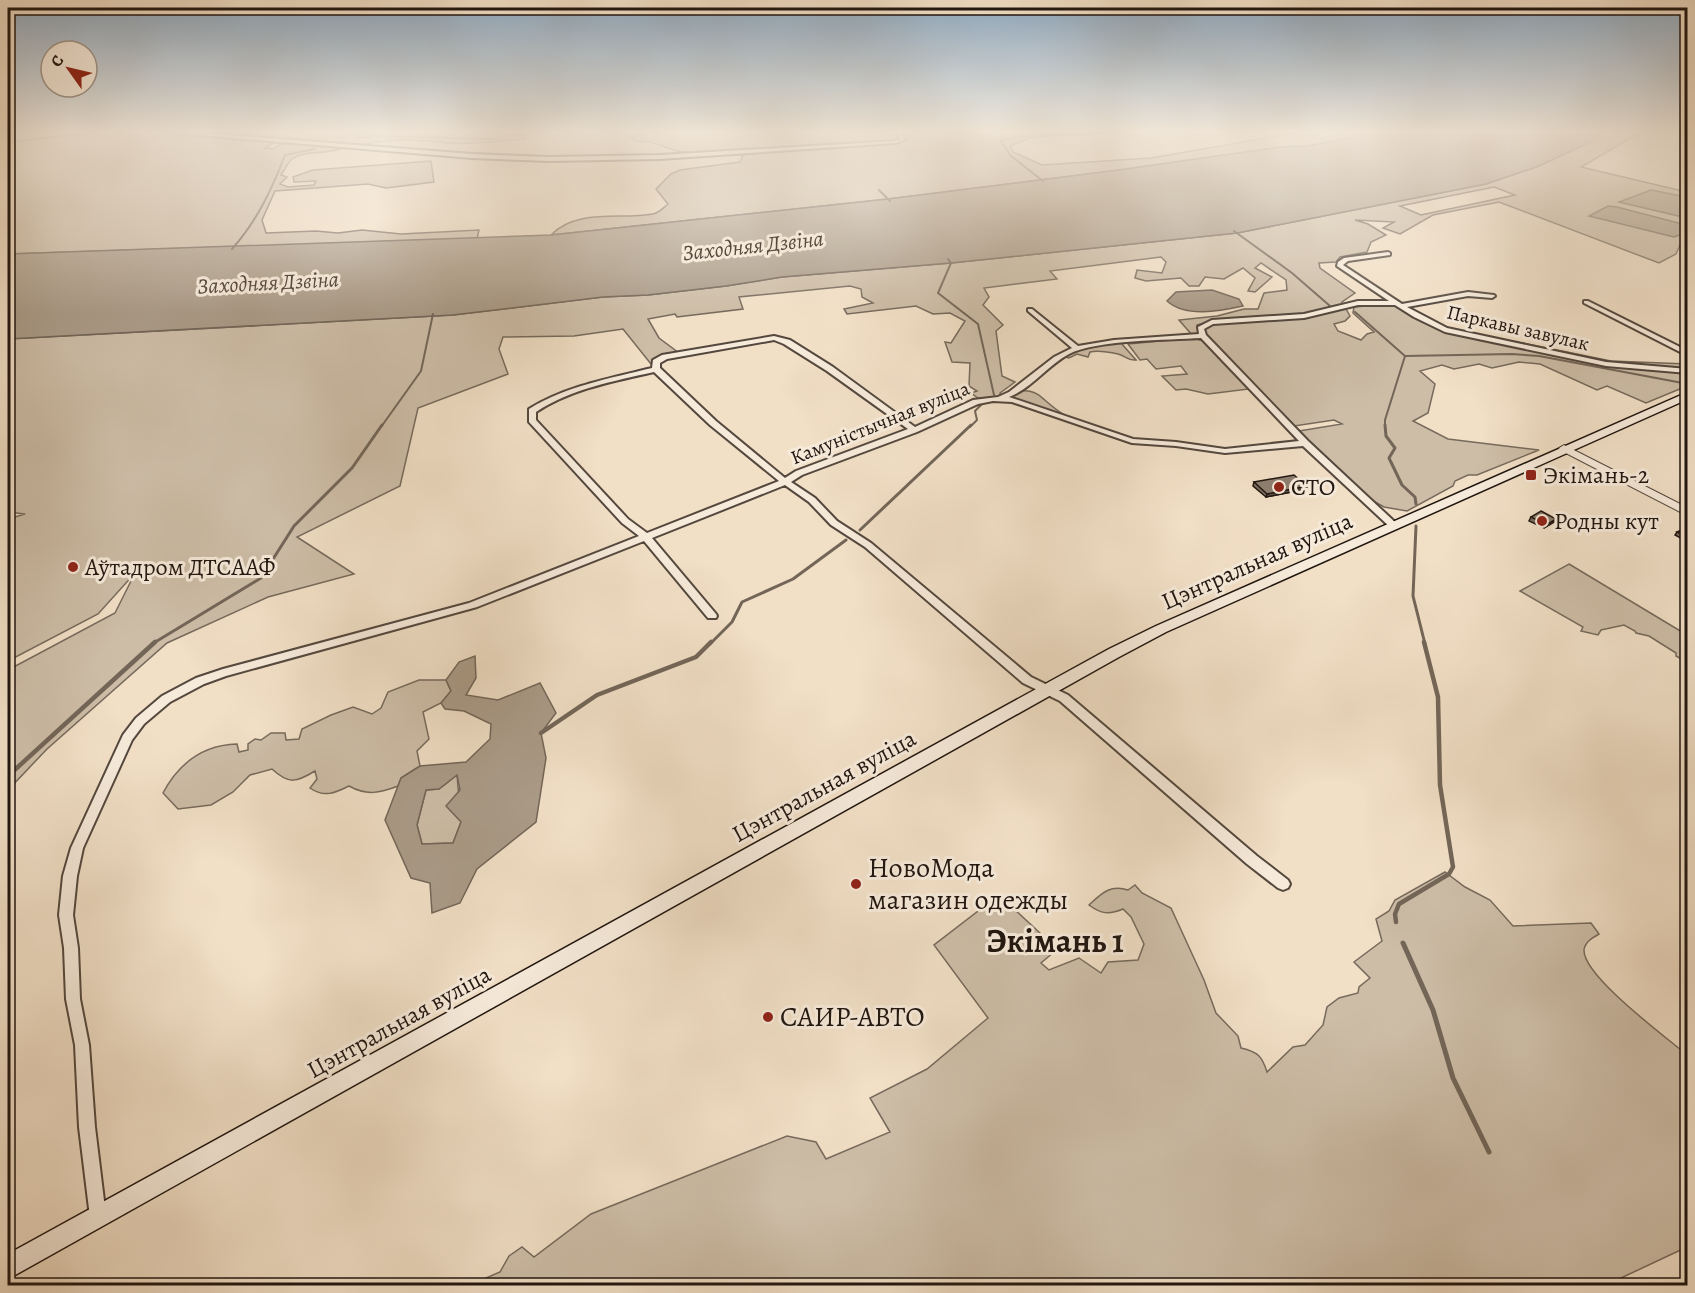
<svg xmlns="http://www.w3.org/2000/svg" width="1695" height="1293" font-family="Alegreya,serif">
<rect width="100%" height="100%" fill="#f1dfc6"/>
<filter id="stains"><feTurbulence type="fractalNoise" baseFrequency=".00333" numOctaves="4"/><feColorMatrix values="0 0 0 0 .2 0 0 0 0 .09 0 0 0 0 .02 0 0 0 .5 -.17"/></filter>
<radialGradient id="worn" r=".72"><stop offset=".6" stop-color="#630" stop-opacity="0"/><stop offset="1" stop-color="#630" stop-opacity=".3"/></radialGradient>
<path fill="#cdbda7" stroke="#766a5c" stroke-width="1.5" fill-rule="evenodd" d="M8,132H166L276,141L265,148L274,149C286,136 326,145 344,147C328,156 306,149 292,159C288,163 284,170 281,175L287,177L280,184L288,187L314,185L316,181L294,182L293,177L313,170L431,161L434,182L386,188L368,184L275,191L262,220L266,233L316,231L338,233L362,230L401,234L479,230L477,239L8,254Z
M184,132H479L525,135L524,139C496,141 466,146 439,142C413,139 383,139 358,146Z
M634,132H997L1016,134L1138,132L1033,137L1010,146L1013,152L1042,165L1151,158L1301,132H1380L1308,146L1280,147L1119,170L888,199L551,235C577,208 620,220 653,214C659,213 664,207 668,204L656,189L671,174L680,170L740,162L743,155L735,150C720,151 703,154 688,153C669,152 656,139 638,142L630,137L642,136Z
M1602,132H1641L1581,167L1687,192V241L1680,245L1676,254L1659,263L1499,202L1433,215L1400,234L1383,228L1394,222L1355,220L1368,224L1386,235L1371,242L1367,252L1340,257L1336,262L1319,263L1320,268L1355,293L1342,302L1350,316L1345,321L1334,324L1338,331L1361,340L1367,334L1374,332L1353,313L1354,307L1392,304L1444,330L1622,367L1687,372V386L1646,403L1607,386L1597,390L1540,364L1519,362L1492,368L1479,364L1454,369L1442,365L1420,371L1435,384L1428,413L1413,421L1448,439L1539,450L1477,475H1468L1455,481L1453,486L1407,511L1384,507L1368,498L1299,431L1342,424L1334,420L1294,426L1281,416L1205,336L1202,329L1211,321L1197,325L1198,333L1193,336L1179,320L1217,316L1244,309H1258L1264,293L1287,290L1286,280L1261,263L1255,268L1272,277L1255,292L1248,291L1255,278L1243,268L1224,279L1205,277L1199,286H1189L1181,278L1146,281L1135,278L1137,270L1162,273L1166,262L1161,257L1050,271L1057,279L984,288L989,297L983,305L1003,325L996,331L1002,376L1015,382L1000,393L1001,397C1042,381 1035,399 1068,417L1001,397L978,398L971,393L977,391L969,386L970,363L952,362L945,342L951,343L965,321L950,313L933,314L916,306L847,314L844,309L873,303L862,297L861,289L850,286L739,297L743,309L677,317L675,314L648,319L659,338L679,353L654,360L651,364L623,329L574,336L503,337L499,349L508,374L418,408L400,486L297,537L354,574L268,597L167,643L47,749L8,790V670L115,613L135,573L98,614L8,661V519L25,514L8,512V339L453,315L603,297L648,295L726,286L782,277L951,263L1237,233L1486,184L1539,166L1592,141ZM1494,187L1515,195L1421,215L1400,206Z
M1193,338L1207,342L1249,389L1208,394L1186,389L1176,390L1162,376L1187,374L1181,366L1156,369L1147,359L1140,360L1128,344Z
M1121,343L1136,360C1128,361 1126,356 1118,354C1109,352 1098,350 1090,352L1088,357L1077,354L1069,358L1062,356L1080,348Z
M1523,343L1611,361L1687,364V370C1630,366 1578,358 1522,345Z
M1569,564L1687,635V662L1676,656V653L1649,636L1636,633L1635,631L1624,625L1601,630L1598,635L1581,631L1583,627L1520,591Z
M419,680H446L451,691L441,703L423,712L429,739L417,751L420,766L401,778L398,786C380,793 367,796 349,786C335,793 324,798 310,788L317,779L315,771C297,782 289,785 272,769L250,775L233,792L211,805L178,809L163,793C179,763 203,745 237,744L239,752L248,750V744L255,739L261,740L271,733H285L286,740L299,739L302,729L331,715L353,707L372,714L381,708L388,692Z
M457,775L461,822L453,843L422,844L417,825L426,790L439,789Z
M1445,872L1465,887L1490,900L1513,926L1591,923L1599,934C1592,938 1585,942 1584,950C1583,976 1666,1037 1687,1055V1247L1604,1286L470,1285L500,1272L509,1256L522,1247L534,1257L591,1214L787,1136L816,1142L826,1159L890,1132L870,1098L927,1069L988,1018L934,945L999,895L1054,946V952L1041,963L1049,970L1079,958L1101,973L1108,962L1138,960L1144,944L1131,917L1123,909C1109,915 1101,914 1089,905C1101,894 1110,884 1128,890L1135,885L1142,893L1171,908L1204,980L1216,1013L1238,1036L1241,1048C1258,1052 1262,1056 1267,1072L1293,1047L1305,1045L1323,1025L1327,1007L1339,998L1358,993L1359,987L1370,978L1354,962L1382,941L1376,919L1389,911L1395,900Z"/>
<path fill="#aa9b88" stroke="#736658" stroke-width="1.5" fill-rule="evenodd" d="M1380,132H1602L1592,141L1539,166L1486,184L1237,233L951,263L782,277L726,286L648,295L603,297L453,315L8,339V254L551,235L888,199L1119,170L1280,147L1308,146Z
M1651,190L1687,197V218L1619,202Z
M1608,206L1617,207L1686,225L1683,234L1674,237L1589,216Z
M1212,290L1239,299L1243,306C1220,311 1186,318 1167,301L1176,292Z
M475,656L476,678L466,695L498,700L540,683L556,713L541,733L546,758L536,822L477,869L460,903L432,913L430,883L411,878L385,820L401,778L420,766L466,762L490,739L491,724L464,711L445,709L441,703L451,691L446,680L459,662ZM457,775L460,790L446,806L461,822L453,843L422,844L417,825L426,790L439,789Z"/>
<g fill="none" stroke-linecap="round" stroke-linejoin="round">
<path stroke="#736658" stroke-width="2" d="M357,134L358,138L375,136L495,139
M337,137L366,133
M8,142L102,132
M1043,181L1011,156L1001,141L1014,137L1104,132
M879,190L890,201
M1234,231L1292,273L1330,306
M232,249C257,221 272,189 285,155L315,149
M948,259L951,263L938,293L978,324L994,395
M1355,312L1405,356L1385,420V427
M1405,356L1512,354L1539,356L1688,384
M381,427L421,371L433,314
M970,427L977,420L975,411L983,403"/>
<path stroke="#736658" stroke-width="3" d="M1385,425L1386,436L1395,448L1389,458L1402,485L1415,497L1416,504
M1416,526L1413,596L1425,644
M860,530L971,425
M152,644L261,578L294,526L352,468L382,425
M710,644L732,622L742,602L793,579L846,540"/>
<path stroke="#736658" stroke-width="4.5" d="M541,733L597,695L696,657L711,642
M8,776L155,642
M1396,922L1395,914L1399,904L1449,874L1453,867L1440,785L1438,697L1424,642"/>
<path stroke="#736658" stroke-width="5" d="M1403,943L1433,1010L1453,1078L1489,1152"/>
<defs>
<path id="minor" d="M172,132H190L472,154L549,157L660,155L895,141L901,139L895,132H900L906,139L896,143L660,159L549,161L472,158L174,133Z
M1388,252L1390,253V255L1348,261L1343,265L1402,304L1468,292L1494,295L1495,296L1492,298L1468,296L1407,307L1447,328L1606,362L1688,369V373L1606,366L1445,332L1414,317L1395,305H1358L1304,318L1213,324L1204,329L1206,335L1308,441L1397,524L1399,526L1397,528H1391L1303,446L1225,453L1176,446L1132,443L1012,402L993,401L978,404L917,432L802,475L791,482L815,498L837,521L871,543L1031,677L1068,695L1257,856L1288,880L1290,884L1288,888L1283,890L1278,888L1247,864L1060,701L1023,683L865,547L831,525L809,502L785,485L652,538L716,614L717,616L716,618H708L644,541L477,607L226,676L204,684L170,702L144,724L132,740L83,848L77,876L73,915L78,948L80,999L89,1045L95,1127L106,1217L104,1223L98,1225L92,1223L90,1217L79,1127L75,1045L66,999L64,948L59,915L63,876L71,848L123,735L136,718L162,696L196,678L223,669L469,603L639,536L622,523L529,422V409C566,386 611,378 652,368L653,360L662,355L774,336L790,340L833,367L915,427L973,400L998,397L1009,392L1054,357L1072,348L1028,311V309H1032L1078,346L1114,340L1199,334L1198,327L1212,320L1304,314L1358,301H1389L1337,266L1338,262L1344,258ZM1201,338L1299,441L1225,449L1176,442L1133,439L1009,397C1032,388 1047,366 1069,354C1095,340 1169,340 1201,338ZM774,340L784,344L827,371L908,429L796,471L785,478L716,421L660,368V363L667,359ZM654,372L710,425L779,481L647,533L628,519L536,420V412C571,389 614,381 654,372Z
M1584,301H1588L1688,351V356L1584,303Z"/>
<path id="tertiary" d="M1564,445L1688,508V516L1560,450L1559,448Z"/>
<path id="secondary" d="M1688,392V399L1166,632L1119,657L8,1279V1254L1109,649L1156,626Z"/>
</defs>
<use href="#minor" stroke="#54483e" stroke-width="4"/>
<use href="#tertiary" stroke="#54483e" stroke-width="2"/>
<use href="#secondary" stroke="#201610" stroke-width="3"/>
<use href="#minor" fill="#f6eada" fill-rule="evenodd"/>
<use href="#tertiary" fill="#f6eada" fill-rule="evenodd"/>
<use href="#secondary" fill="#f6eada" fill-rule="evenodd"/>
</g>
<path fill="#796d5f" stroke="#201610" stroke-width="1.5" d="M1254,482L1307,486L1306,489L1266,497L1253,486Z
M1531,517L1556,519L1554,522L1544,528L1529,521Z
M1688,528V542L1675,535L1677,532Z"/>
<path fill="#63594e" stroke="#201610" stroke-width="1.5" d="M1307,486L1306,489L1266,497L1267,494Z
M1556,519L1554,522L1544,528L1546,525Z"/>
<path fill="#8d7f6f" stroke="#201610" stroke-width="1.5" d="M1294,475L1307,486L1267,494L1254,482Z
M1541,511L1556,519L1546,525L1531,517Z
M1688,528V538L1677,532Z"/>
<linearGradient id="sky" x2="0" y2="1"><stop stop-color="#8faac2"/><stop offset="0.42" stop-color="#f9f1e5"/><stop offset="1" stop-color="#f9f1e5" stop-opacity="0"/></linearGradient>
<rect width="1695" height="313" fill="url(#sky)"/>
<g fill="#8f2418" stroke="#f6eada" stroke-width="2">
<rect x="1525" y="469" width="12" height="12" rx="3"/>
<circle cx="1279" cy="487" r="6"/>
<circle cx="1542" cy="521" r="6"/>
<circle cx="73" cy="567" r="6"/>
<circle cx="856" cy="884" r="6"/>
<circle cx="768" cy="1017" r="6"/>
</g>
<g text-anchor="middle" dominant-baseline="central" stroke-width="6" stroke-linejoin="round" paint-order="stroke">
<g font-size="20" fill="#201610" stroke="#f6eada">
<text transform="translate(1518 328) rotate(13)">Паркавы завулак</text>
<text transform="translate(880 423) rotate(-22)">Камуністычная вуліца</text>
</g>
<g font-size="22" font-style="italic" fill="#574b40" stroke="#f6eada">
<text transform="translate(753 246) rotate(-6)">Заходняя Дзвіна</text>
<text transform="translate(268 283) rotate(-3)">Заходняя Дзвіна</text>
</g>
<g font-size="24" fill="#201610" stroke="#f6eada" text-anchor="start">
<text x="1543" y="475">Экімань-2</text>
<text x="1291" y="487">СТО</text>
<text x="1554" y="521">Родны кут</text>
<text x="85" y="567">Аўтадром ДТСААФ</text>
</g>
<g font-size="24" fill="#201610" stroke="#f6eada">
<text transform="translate(1257 561) rotate(-24)">Цэнтральная вуліца</text>
<text transform="translate(824 786) rotate(-29)">Цэнтральная вуліца</text>
<text transform="translate(399 1022) rotate(-29)">Цэнтральная вуліца</text>
</g>
<g font-size="28" fill="#201610" stroke="#f6eada" text-anchor="start">
<text x="868" y="868">НовоМода<tspan x="868" dy="32">магазин одежды</tspan></text>
<text x="780" y="1017">САИР-АВТО</text>
</g>
<g font-size="33" font-weight="bold" fill="#201610" stroke="#f6eada">
<text x="1055" y="940">Экімань 1</text>
</g>
</g>
<rect width="1695" height="1293" fill="none" stroke="#f1dfc6" stroke-width="30"/>
<rect x="9" y="9" width="1677" height="1275" fill="none" stroke="#201610" stroke-width="3"/>
<rect x="15" y="15" width="1665" height="1263" fill="none" stroke="#201610" stroke-width="1.5"/>
<g transform="translate(69 69) rotate(304)"><circle r="28" fill="#f6eada" stroke="#a09589" stroke-width="1.5"/>
<path d="M0-4.5L10 22L0 15L-10 22Z" fill="#8f2418"/>
<text y="-9" font-size="16" font-weight="bold" text-anchor="middle" fill="#201610">С</text>
</g>
<rect width="100%" height="100%" filter="url(#stains)"/>
<rect width="100%" height="100%" fill="url(#worn)"/>
</svg>
